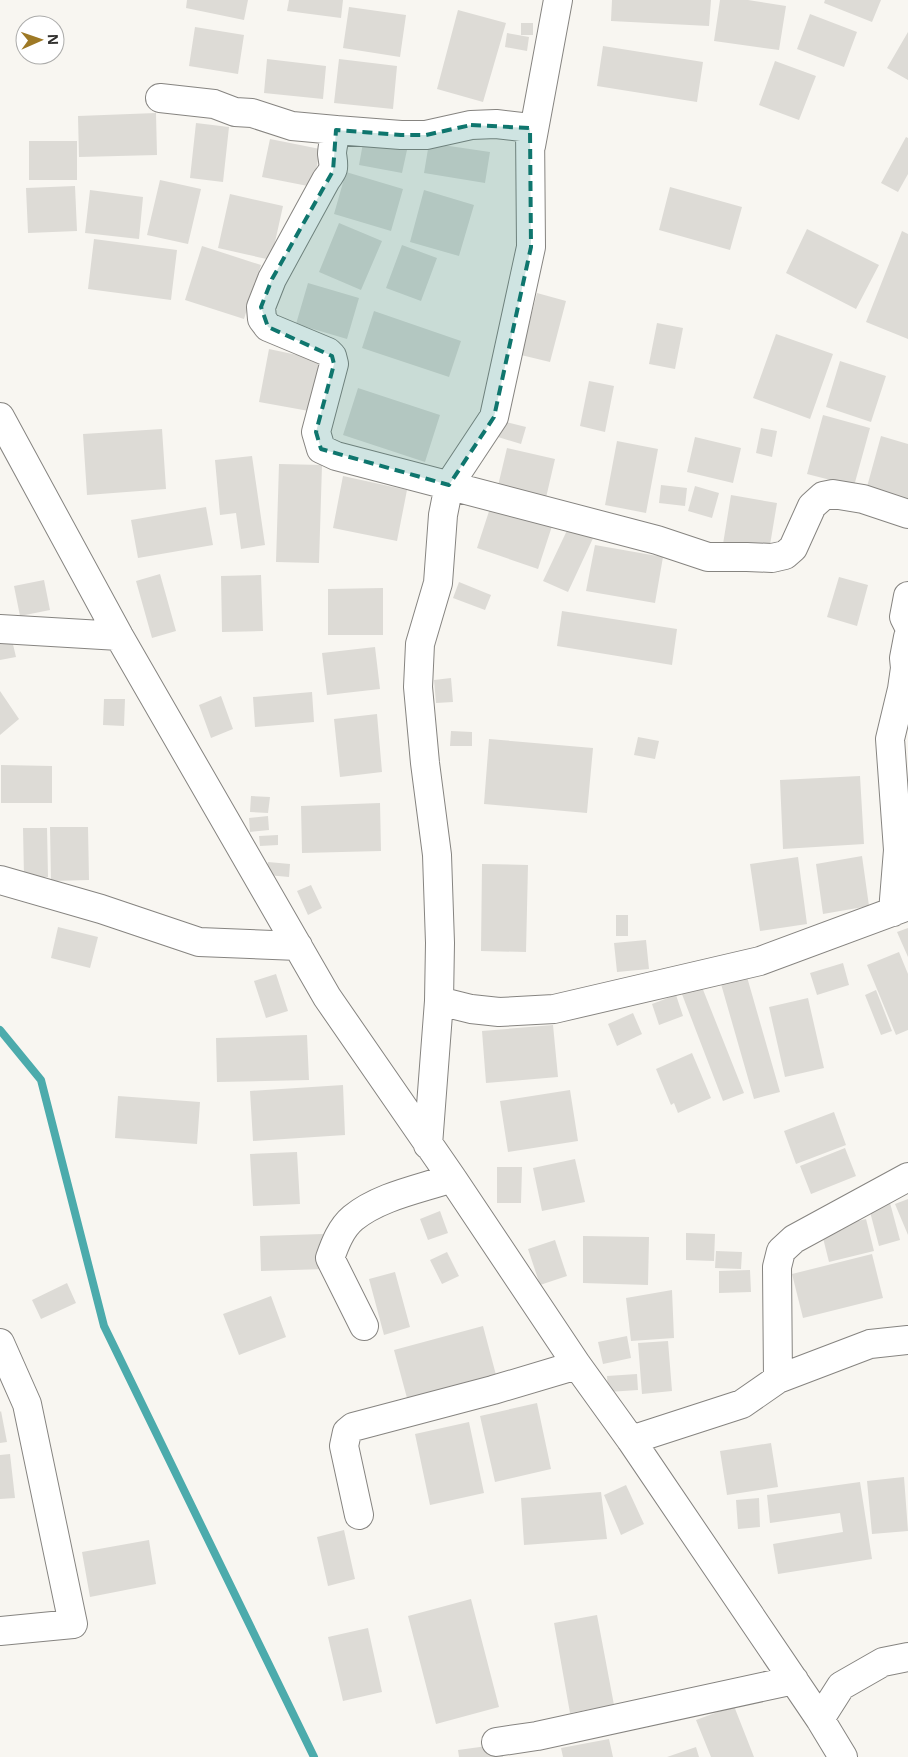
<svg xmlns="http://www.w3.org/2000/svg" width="908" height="1757" font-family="'Open Sans',sans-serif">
<rect width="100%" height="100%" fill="#f8f6f1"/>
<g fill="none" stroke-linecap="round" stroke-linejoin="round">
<path stroke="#4cabac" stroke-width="8" d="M0,1030L41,1080L104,1326L314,1757"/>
</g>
<path fill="#dddbd6" d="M187,0H248L244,20L186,8Z
M289,0H343L341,18L287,11Z
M612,0H711L709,26L611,21Z
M720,0H748L786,6L779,50L714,41Z
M825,0H881L872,22L824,3Z
M349,7L406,15L400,57L343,48Z
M458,10L506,23L483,102L437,89Z
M810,14L857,32L844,67L797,49Z
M521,23H533V35H521Z
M195,27L244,35L238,74L189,66Z
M908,32V80L887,68Z
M507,33L529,37L527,51L505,47Z
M603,46L703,62L697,102L597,86Z
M267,59L326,66L323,99L264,93Z
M339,59L397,66L393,109L334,103Z
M775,61L816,76L799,120L759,105Z
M156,113L157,155L79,157L78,116Z
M196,123L229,127L223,182L190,178Z
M906,137L908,138V174L898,192L881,183Z
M270,139L320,149L313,187L262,177Z
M29,141H77V180H29Z
M363,143L407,150L402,173L359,165Z
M429,143L490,152L485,183L424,173Z
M346,172L403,189L391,231L334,214Z
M160,180L201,189L188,244L147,235Z
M75,186L77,231L28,233L26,188Z
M670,187L742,207L730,250L659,230Z
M90,190L143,197L139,239L85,233Z
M424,190L474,205L459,256L410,242Z
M230,194L283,206L271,260L218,248Z
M339,223L382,241L361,290L319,272Z
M807,229L879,265L856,309L786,273Z
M902,231L908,234V339L866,322Z
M94,239L177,250L171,300L88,289Z
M402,245L437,258L421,301L386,288Z
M202,246L261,265L244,319L185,300Z
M308,283L359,298L347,339L296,324Z
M537,293L566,301L550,362L521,355Z
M374,311L461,341L449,377L362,348Z
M657,323L683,328L675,369L649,364Z
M776,334L833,354L810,419L753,398Z
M269,349L330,362L320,413L259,402Z
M840,361L886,376L871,422L826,407Z
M589,381L614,386L605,432L580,426Z
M358,388L440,415L425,462L343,435Z
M823,415L870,428L854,486L807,474Z
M502,421L526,427L521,444L498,437Z
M761,428L777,431L772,457L756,453Z
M162,429L166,489L87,495L83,434Z
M881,436L908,444V507L865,494Z
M695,437L741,448L733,483L687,472Z
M617,441L658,449L646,513L605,505Z
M507,448L555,459L545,502L497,490Z
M252,456L265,545L241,549L236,513L220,515L215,460Z
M279,464L322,465L319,563L276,562Z
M343,476L407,490L397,541L333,528Z
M661,485L687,488L685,506L659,503Z
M695,486L719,493L712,518L688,511Z
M731,495L777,503L769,551L723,544Z
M493,499L554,520L538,569L477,548Z
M206,507L213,545L138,558L131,520Z
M571,522L595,534L568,592L543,581Z
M595,545L663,557L655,603L586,591Z
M160,574L176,631L152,638L136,581Z
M261,575L263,631L222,632L221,576Z
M839,577L868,585L857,626L827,617Z
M44,580L50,610L20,616L14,586Z
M459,582L491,595L485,610L453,598Z
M383,588V635H328V589Z
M562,611L677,629L672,665L557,646Z
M12,640L16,657L0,660V642Z
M375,647L380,689L327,695L322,653Z
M451,678L453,702L436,703L434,680Z
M0,691L19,719L0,735Z
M312,692L314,722L255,727L253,697Z
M221,696L233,729L211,738L199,705Z
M104,699H125L124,726L103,725Z
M377,714L382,772L340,777L334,719Z
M451,731L472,732V746H450Z
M638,737L659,741L655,759L634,755Z
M489,739L593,748L587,813L484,804Z
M1,765L52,766V803H1Z
M860,776L864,844L783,849L780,780Z
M251,796L270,797L268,813L250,812Z
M380,803L381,851L302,853L301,806Z
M268,816L269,830L250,832L249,818Z
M50,827H88L89,880L51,881Z
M23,828H47L48,877H24Z
M278,835V845L260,846L259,836Z
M862,856L869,906L823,914L816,864Z
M798,857L807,924L760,931L750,864Z
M268,862L290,864L289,877L267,875Z
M482,864L528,865L526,952L481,951Z
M311,885L322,908L308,915L297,891Z
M616,915H628V936H616Z
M58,927L98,937L90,968L51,958Z
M908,928V957L897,932Z
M646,940L649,969L617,972L614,943Z
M899,952L908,974V1030L896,1035L867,965Z
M843,963L849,985L817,995L810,973Z
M745,970L780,1092L754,1099L719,977Z
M276,974L288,1011L266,1018L254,981Z
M700,982L744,1093L723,1101L680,989Z
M876,990L892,1031L881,1035L865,995Z
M676,995L683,1016L659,1025L652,1004Z
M808,998L824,1068L785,1077L769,1007Z
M633,1013L642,1034L617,1046L608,1024Z
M553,1025L558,1077L486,1083L482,1031Z
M307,1035L309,1080L217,1082L216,1038Z
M692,1053L711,1098L678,1113L674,1103L671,1105L656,1069Z
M343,1085L345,1135L253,1141L250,1091Z
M570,1090L578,1141L508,1152L500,1101Z
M118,1096L200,1102L197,1144L115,1138Z
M834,1112L846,1145L796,1164L784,1131Z
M845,1148L856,1176L811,1194L800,1166Z
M297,1152L300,1204L253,1206L250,1154Z
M575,1159L585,1202L542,1211L533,1168Z
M497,1167H522L521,1203H497Z
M908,1199V1235L895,1204Z
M890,1203L900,1240L879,1246L869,1208Z
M440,1211L448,1233L428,1240L420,1219Z
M866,1219L874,1251L829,1262L821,1230Z
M686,1233L715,1234L714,1261L686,1260Z
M323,1234L325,1269L261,1271L260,1236Z
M583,1236L649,1237L648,1285L583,1283Z
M555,1240L567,1276L540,1285L528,1249Z
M716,1251L742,1252L741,1269L715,1268Z
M447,1252L459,1276L442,1284L430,1260Z
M872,1254L883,1298L803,1318L792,1274Z
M750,1270L751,1292L719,1293V1271Z
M395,1272L410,1327L384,1335L369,1279Z
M67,1283L76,1303L41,1319L32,1300Z
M672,1290L674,1338L631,1341L626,1298Z
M271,1296L286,1337L239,1355L223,1314Z
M483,1326L496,1375L407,1398L394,1350Z
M627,1336L631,1358L603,1364L598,1342Z
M668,1341L672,1391L642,1394L638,1343Z
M637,1374L638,1390L608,1392L607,1376Z
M537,1403L551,1469L495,1482L480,1416Z
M1,1411L7,1442L0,1443V1412Z
M469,1422L484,1493L430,1505L415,1434Z
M771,1443L778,1487L727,1495L720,1451Z
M10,1454L15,1498L0,1499V1455Z
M904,1477L908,1531L872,1534L867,1481Z
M860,1482L872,1559L778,1574L773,1544L843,1532L840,1513L770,1523L767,1495Z
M626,1485L644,1524L621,1535L604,1495Z
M601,1492L607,1539L524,1545L521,1498Z
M759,1498L760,1527L738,1529L736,1500Z
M344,1530L355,1579L328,1586L317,1537Z
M149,1540L156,1584L90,1597L82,1552Z
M471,1599L499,1707L436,1724L408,1616Z
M597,1615L614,1705L570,1713L554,1623Z
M368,1628L382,1692L343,1701L328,1637Z
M734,1706L754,1757H711L696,1720Z
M609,1739L613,1757H563L561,1748Z
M502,1744L503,1757H459L458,1750Z
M696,1747L699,1757H667Z"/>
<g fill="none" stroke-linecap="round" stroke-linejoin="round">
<defs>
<path id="minor" d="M160,98L214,104L235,112L252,113L292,126L336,130L401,135H426L471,125L496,124L530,128L531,247L494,417L449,485L443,515L438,583L420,644L418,687L425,763L437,855L440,943L439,1001L428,1145
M336,130C335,138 332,147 332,154C334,168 335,168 326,180L272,279L261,307L262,319L268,327L328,352L332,356L334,364L316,432L321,449L336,456L657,540L708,557H747L772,558L785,555L793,548L812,506L823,496L833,494L863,499L908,514
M531,146L558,0
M0,417L119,636L327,997L452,1178L577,1365L631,1440L820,1719L843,1757
M908,596L904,617L908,625
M0,629L119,636
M0,880L101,909L199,942L298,946
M893,912L898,850L890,739L902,689L905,668L904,658L908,637
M439,1001L471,1009L499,1012L554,1009L760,961L908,906
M364,1326L330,1258C335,1244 341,1228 353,1218C380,1196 420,1189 452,1178
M0,1343L27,1404L73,1624L0,1631
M778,1379L777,1267L781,1251L794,1239L908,1177
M631,1440L742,1404L778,1379L870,1344L908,1340
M359,1515L344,1446L347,1432L353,1427L493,1390L577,1365
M820,1719L841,1686L883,1662L908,1657
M496,1742L537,1736L794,1680"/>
</defs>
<use href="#minor" stroke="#868480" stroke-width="30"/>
<use href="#minor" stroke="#fff" stroke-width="28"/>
</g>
<path fill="#0f766e" fill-opacity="0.2" stroke="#0f766e" stroke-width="4" stroke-dasharray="10 6" stroke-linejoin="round" d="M471,125L530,128L531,247L494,417L449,485L321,449L316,432L334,364L332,356L268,327L261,307L272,279L333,171L336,130L401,135H426Z"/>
<g transform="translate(40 40) rotate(88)"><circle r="24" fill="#ffffff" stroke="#acacab"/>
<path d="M0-4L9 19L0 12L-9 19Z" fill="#9e7925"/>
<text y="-8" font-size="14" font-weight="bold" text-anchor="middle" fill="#302f2d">N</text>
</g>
</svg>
